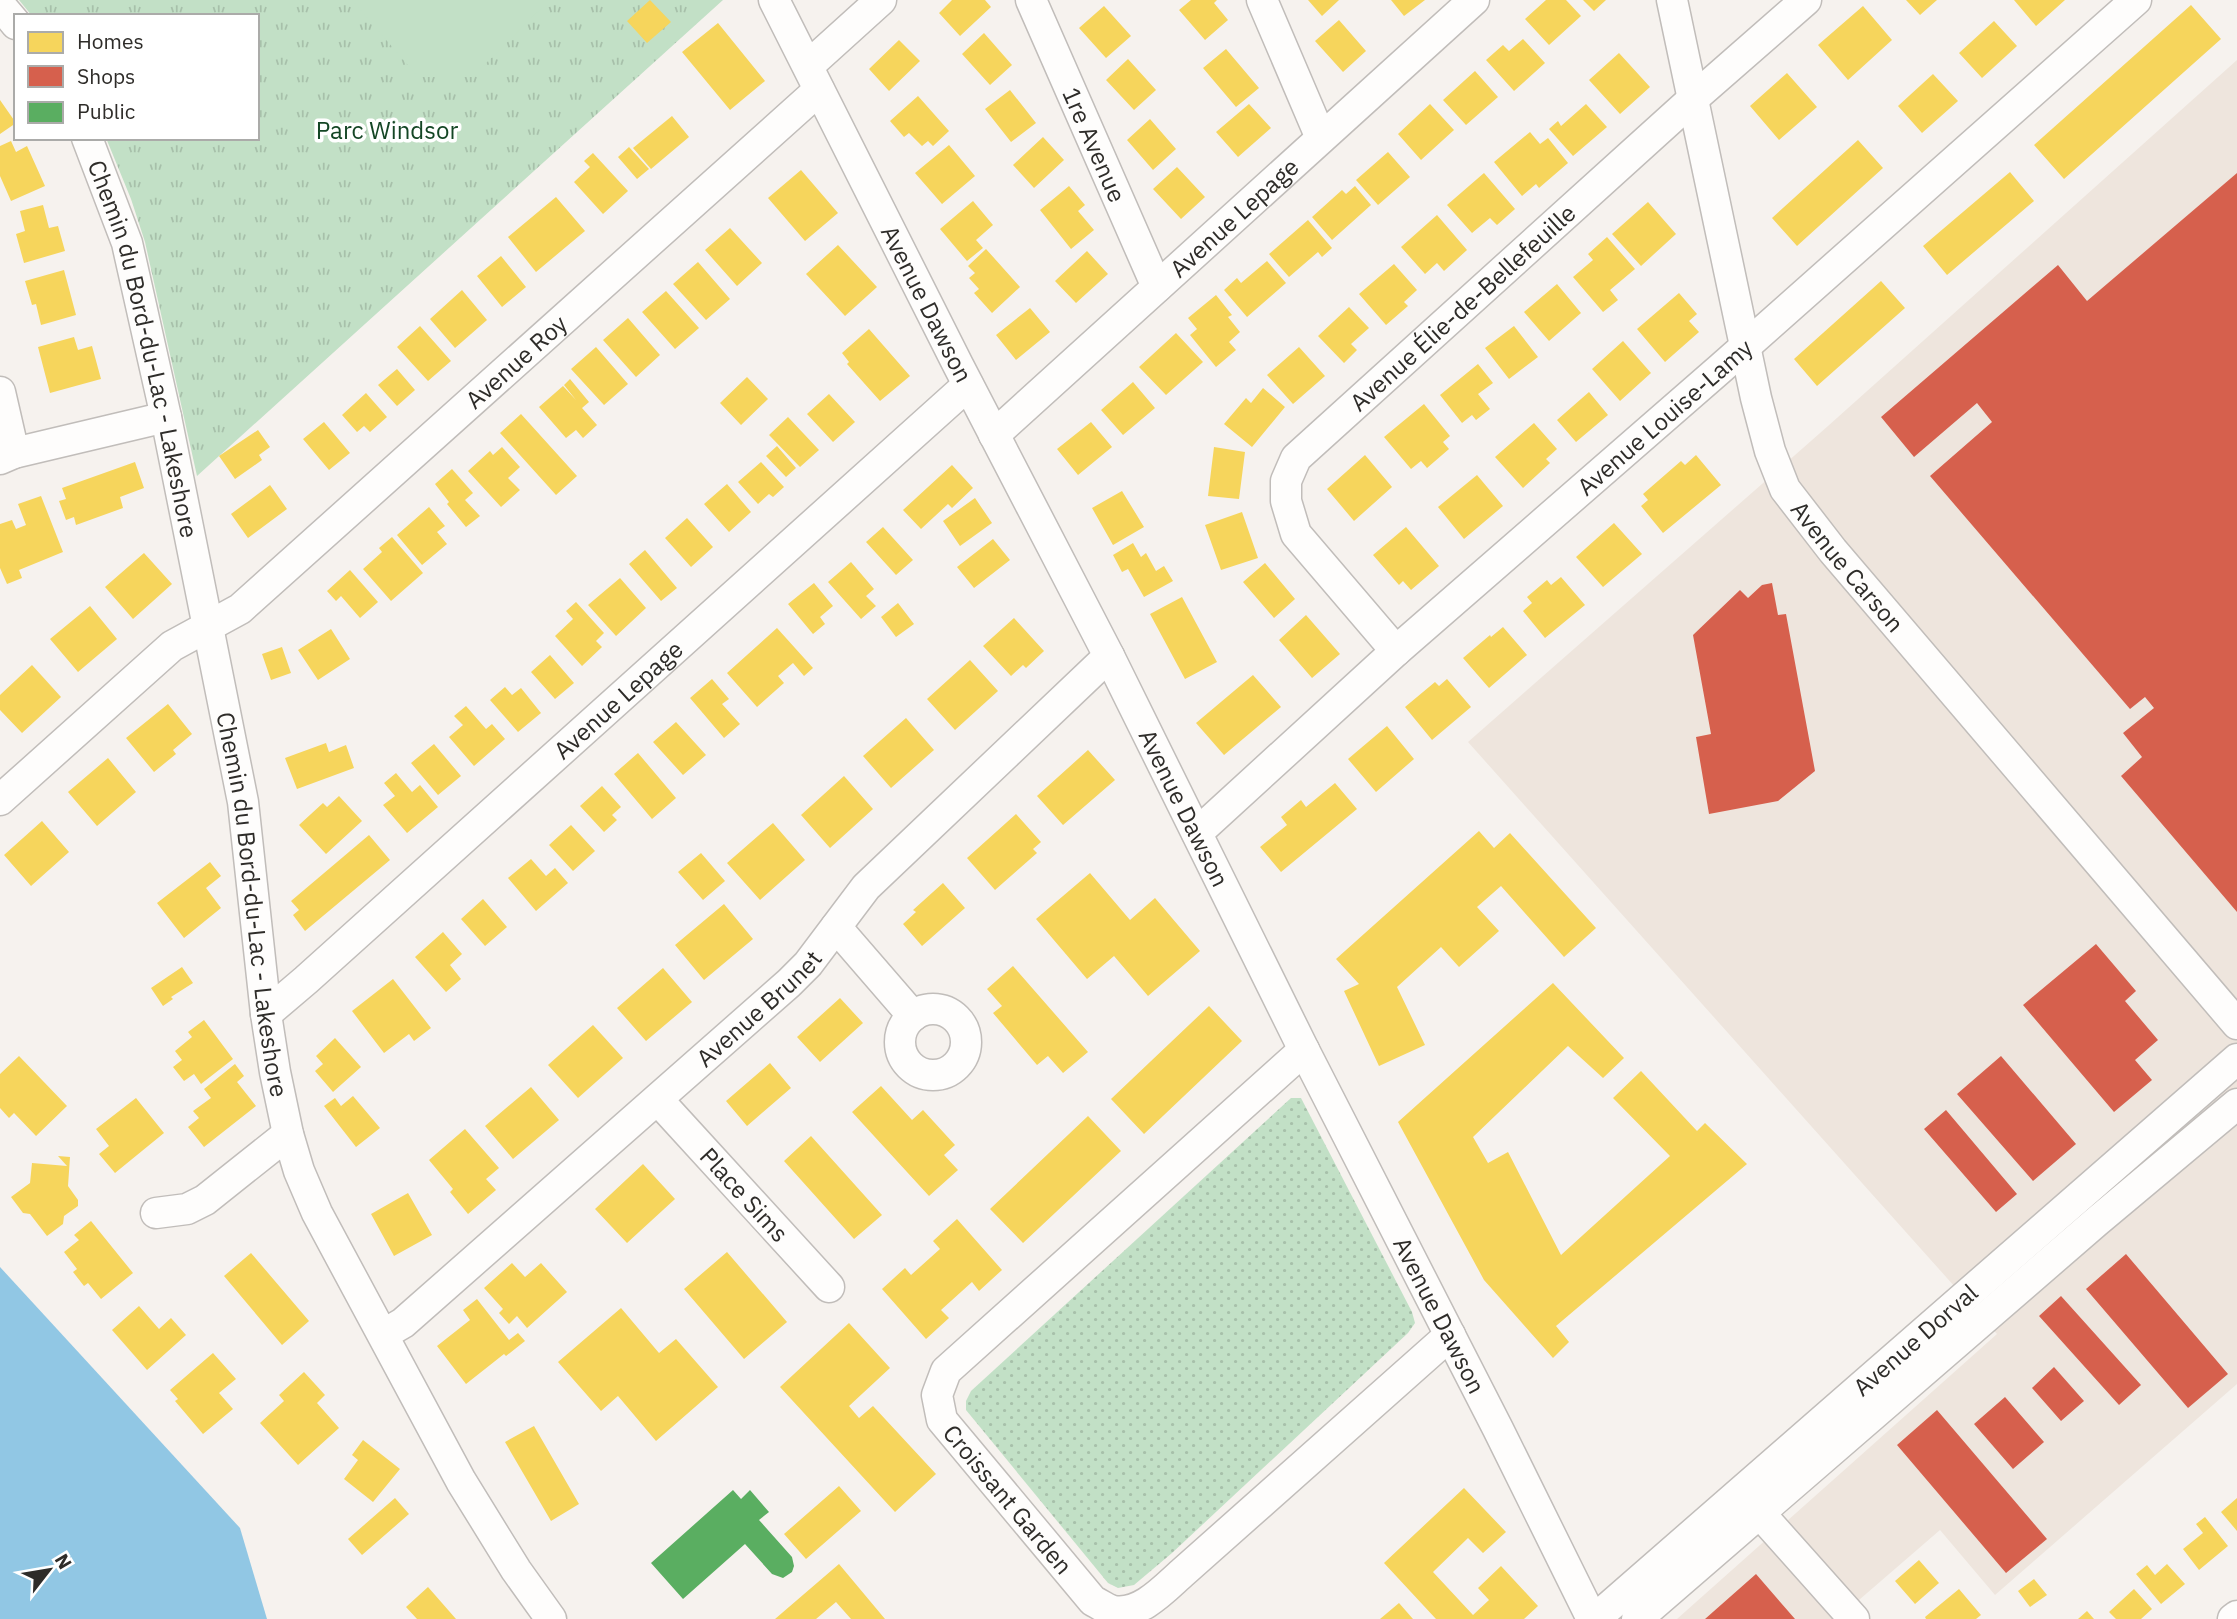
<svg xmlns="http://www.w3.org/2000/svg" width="2237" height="1619" font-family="'IBM Plex Sans',sans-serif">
<defs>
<pattern id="grass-dots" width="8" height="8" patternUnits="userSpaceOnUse" patternTransform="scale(1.75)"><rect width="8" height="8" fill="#c2e0c6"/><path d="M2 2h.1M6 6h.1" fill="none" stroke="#a7c0aa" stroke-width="1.8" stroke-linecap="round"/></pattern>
<pattern id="park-tufts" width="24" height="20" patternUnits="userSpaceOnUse" patternTransform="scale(1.75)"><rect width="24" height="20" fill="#c2e0c6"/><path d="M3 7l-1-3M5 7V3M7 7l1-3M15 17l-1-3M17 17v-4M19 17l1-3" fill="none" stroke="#a7c0aa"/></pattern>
</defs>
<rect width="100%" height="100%" fill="#f6f2ee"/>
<path fill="#eee5dd" d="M2237,60V1384L1995,1595L1940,1530L1837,1619H1677L1997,1334L1468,742L1828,426Z"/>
<path fill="url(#grass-dots)" d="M1291,1098H1301L1412,1312L1415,1323L1408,1333L1172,1553L1134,1585L1118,1588L1108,1583L966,1410V1401L971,1391Z"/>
<path fill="url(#park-tufts)" d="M19,0H723L197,476L145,242L131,199L106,138H257V16H32Z"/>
<path fill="#c2e0c6" d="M352,0H550L472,77H418Z"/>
<path fill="#91c7e4" d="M0,1267L240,1528L267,1619H0Z"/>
<path fill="#f6d55c" d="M650,0L671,22L647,43L627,21Z
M952,0H985L991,7L960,36L939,13Z
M1191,0H1217L1214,3L1228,20L1205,40L1179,10Z
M1308,0H1339L1322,16Z
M1391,0H1425L1404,16Z
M1546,0H1566L1581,16L1549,45L1525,19Z
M1583,0H1606L1594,11Z
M1906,0H1937L1920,15Z
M2014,0H2065L2036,26Z
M2191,5L2221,39L2064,179L2034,145Z
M1104,6L1131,36L1106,58L1079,28Z
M1863,6L1892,40L1848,80L1818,45Z
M1339,20L1366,51L1343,72L1315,41Z
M1994,21L2017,46L1982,78L1959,53Z
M718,23L765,81L730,110L682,52Z
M984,33L1012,65L990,85L962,54Z
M1523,39L1545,63L1514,91L1486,60L1503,45L1509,51Z
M899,40L920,61L889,91L869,69Z
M1226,49L1259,88L1236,107L1203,68Z
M1619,53L1650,87L1620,114L1589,80Z
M1128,59L1156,90L1134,110L1106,80Z
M1475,71L1498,97L1466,125L1443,100Z
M1787,73L1817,107L1779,140L1750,106Z
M1933,74L1958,101L1922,133L1898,106Z
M1010,90L1036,123L1011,142L985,109Z
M918,96L949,131L933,146L928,141L922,146L909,133L904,137L890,121Z
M0,100L16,123L0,134Z
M1249,104L1271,128L1238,157L1216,132Z
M1430,104L1454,130L1421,160L1398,134Z
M1586,104L1607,127L1573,156L1549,129L1558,121L1561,126Z
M672,116L689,137L651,169L633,148Z
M1150,119L1176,149L1153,170L1127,140Z
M1530,132L1540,144L1548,138L1568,163L1539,188L1536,184L1522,196L1494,162Z
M1043,137L1064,160L1034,188L1013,165Z
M1858,140L1883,168L1797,246L1772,218Z
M11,141L16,152L27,146L45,186L11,201L0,176V146Z
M949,145L975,176L942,204L915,173Z
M629,147L649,169L637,179L618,157Z
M1388,152L1410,177L1378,205L1356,180Z
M593,153L628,191L603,214L574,182L590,167L584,161Z
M1177,167L1205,197L1181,219L1153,189Z
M801,170L838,213L805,241L768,198Z
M2010,172L2034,201L1947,275L1923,246Z
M1484,173L1515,209L1497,225L1490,218L1472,233L1447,205Z
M1069,186L1085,205L1078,211L1094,230L1071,249L1040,210Z
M1355,186L1371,205L1332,240L1312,217L1342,190L1346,194Z
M556,197L585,231L536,272L508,237Z
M973,201L993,225L976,240L983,248L967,261L940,229Z
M1648,202L1676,234L1641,266L1612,234Z
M43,205L49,228L58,226L65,251L24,263L16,234L25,231L20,211Z
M1437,215L1467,250L1444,271L1437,263L1425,274L1401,247Z
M1308,220L1332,248L1322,257L1318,252L1289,277L1269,254Z
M730,228L762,263L737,286L705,250Z
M1607,237L1635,269L1610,290L1618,300L1603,312L1573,277L1593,260L1588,254Z
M838,245L877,287L845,316L806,274Z
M986,249L1020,287L992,313L974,293L979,289L969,278L975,273L968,266Z
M1087,251L1108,274L1076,303L1055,281Z
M501,256L526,287L502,307L477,276Z
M1267,261L1286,283L1247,317L1224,290L1237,278L1241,283Z
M698,262L730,299L706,320L673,284Z
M1394,264L1417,290L1404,302L1408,306L1386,325L1359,294Z
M64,270L76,315L41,325L36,304L32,305L25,281Z
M1881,281L1905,308L1817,386L1794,359Z
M1557,284L1581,313L1549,341L1524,312Z
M462,290L487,320L455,348L430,319Z
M666,291L699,328L675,349L642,312Z
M1679,293L1697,314L1689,321L1699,332L1665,362L1637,329Z
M1216,295L1232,315L1228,317L1240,332L1229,342L1236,350L1216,367L1190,335L1197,329L1188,318Z
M1349,307L1369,328L1351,344L1357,350L1344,363L1318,336Z
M1030,308L1050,332L1016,360L996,335Z
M628,318L660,355L636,377L603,340Z
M420,326L451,361L428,381L397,347Z
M1514,326L1538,357L1509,379L1485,348Z
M869,329L910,376L880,401L847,364L849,362L842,353Z
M1176,333L1203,362L1166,395L1139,367Z
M74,337L78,350L92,346L101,379L50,393L38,347Z
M1623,341L1651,373L1620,401L1592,369Z
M596,347L628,384L604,405L571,369Z
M1299,347L1325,376L1293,404L1267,375Z
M1478,364L1493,383L1478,394L1490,409L1476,420L1472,415L1462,423L1440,395Z
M397,369L415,390L397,406L378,385Z
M747,377L768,399L741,425L720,403Z
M570,379L589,402L582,408L597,425L583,438L576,430L566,438L539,407L563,386L576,400L564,385Z
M1133,382L1155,408L1123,435L1101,410Z
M1263,388L1285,407L1252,447L1224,424L1246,398L1251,403Z
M1589,392L1608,415L1576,442L1557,420Z
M366,393L387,417L370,432L364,426L357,432L342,415Z
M829,394L855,422L833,442L807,414Z
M1424,404L1450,436L1443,442L1449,449L1427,468L1421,461L1411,469L1384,437Z
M521,414L577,476L556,495L500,433Z
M788,417L819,450L800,467L769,435Z
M324,422L350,453L329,470L303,439Z
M1091,422L1112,447L1078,475L1057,449Z
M1534,423L1557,449L1546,459L1550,463L1523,488L1495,457Z
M258,430L270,447L259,455L262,460L235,479L219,456Z
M777,446L796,468L786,477L766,456Z
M502,447L520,467L508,478L520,490L501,507L468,471L490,451L493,455Z
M1214,447L1245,452L1239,499L1208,496Z
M1365,455L1392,487L1354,521L1327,489Z
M1696,455L1721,485L1663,533L1641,506L1648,500L1643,494L1681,461L1685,465Z
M135,462L144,488L120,497L123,508L76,525L74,517L66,520L59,501L66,499L62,488Z
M761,462L784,487L773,497L769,494L758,504L738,482Z
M952,465L973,488L952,508L948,504L921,529L903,510Z
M452,469L473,493L465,500L480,516L466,527L447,504L449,502L435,484Z
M1477,475L1503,506L1464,539L1438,507Z
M727,484L751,512L729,532L704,504Z
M270,485L287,509L248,538L231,514Z
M1122,491L1144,527L1113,545L1092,508Z
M41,496L63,552L19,570L22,578L7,584L0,568V524L12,520L16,529L26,525L18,504Z
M975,498L992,523L960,546L943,521Z
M429,507L445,526L437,532L447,544L422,565L397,535Z
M1242,512L1258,558L1221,570L1205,525Z
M687,518L713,547L691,567L665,538Z
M1614,523L1642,554L1603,587L1576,557Z
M883,527L913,560L896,575L866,542Z
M1406,527L1439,566L1411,590L1403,581L1399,585L1373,555Z
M392,537L423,573L391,601L363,569L382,552L379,548Z
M993,539L1010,560L974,588L957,567Z
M1133,543L1141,557L1146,553L1156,571L1164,566L1173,581L1144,597L1128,569L1122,572L1113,555Z
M645,550L677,588L661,601L629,564Z
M144,553L172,584L133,619L105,587Z
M851,562L874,589L866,596L876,606L861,619L828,582Z
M1265,563L1295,599L1274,618L1243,582Z
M350,570L378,602L360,618L341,596L336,601L327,591Z
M1561,577L1585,605L1545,638L1523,611L1532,603L1527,597L1547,580L1551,585Z
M620,578L646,608L616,636L588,605Z
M814,583L833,606L820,617L825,624L813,634L788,604Z
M1182,597L1217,662L1185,679L1150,614Z
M576,602L604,633L596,641L602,647L582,666L555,636L573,619L566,611Z
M898,603L914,624L896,637L881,617Z
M90,606L117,639L78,672L50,639Z
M1306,615L1340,654L1312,678L1279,640Z
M1014,618L1044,651L1026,668L1023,665L1011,676L983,646Z
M1503,627L1527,655L1489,688L1463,658L1490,635L1491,637Z
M777,628L813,668L804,676L793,663L778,676L784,683L757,707L727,673Z
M331,629L350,659L318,680L298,650Z
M282,647L291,673L271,680L262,654Z
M550,655L574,683L555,699L531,672Z
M970,660L998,691L955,730L927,699Z
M32,665L61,697L22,733L0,710V695Z
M1253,675L1281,707L1224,755L1196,723Z
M712,679L729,699L722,704L740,724L724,738L690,698Z
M1447,679L1471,707L1432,740L1405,707L1435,682L1439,686Z
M505,687L512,695L521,688L541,713L518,732L490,700Z
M168,704L192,734L173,750L176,754L154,772L126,738Z
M466,706L486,729L492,724L505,739L474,766L449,737L463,725L454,716Z
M906,718L934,750L891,788L863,756Z
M676,722L706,755L683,775L653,742Z
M1387,726L1414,759L1376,792L1348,759Z
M326,743L329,752L346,745L354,768L297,789L285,758Z
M434,744L461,776L438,795L411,763Z
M1088,750L1115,780L1063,825L1037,796Z
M638,753L676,798L652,819L614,774Z
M108,758L136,792L97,826L68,792Z
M396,773L412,792L420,785L438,807L407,833L383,805L395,796L384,783Z
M844,776L873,809L830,848L801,815Z
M1335,783L1357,809L1281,872L1260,847L1287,825L1281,817L1301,800L1306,807Z
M602,786L621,807L612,815L617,820L604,832L580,806Z
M339,796L362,821L326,854L299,825L323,803L327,807Z
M1016,814L1041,842L1033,849L1037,853L995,890L967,858Z
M42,821L69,852L31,886L4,855Z
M773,823L805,860L760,900L727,863Z
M571,825L595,851L573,871L549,845Z
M1479,831L1494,848L1510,833L1596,928L1564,957L1501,886L1477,907L1499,931L1459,967L1441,947L1397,987L1425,1045L1379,1066L1344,991L1359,984L1336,959Z
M369,835L390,860L305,931L293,915L299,910L291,901Z
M701,853L725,881L703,900L678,872Z
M531,859L546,876L555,868L568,883L536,911L508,878Z
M210,862L221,876L206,888L221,908L184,938L157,903Z
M1090,873L1130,920L1155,898L1200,951L1148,996L1114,956L1087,979L1036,919Z
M943,883L965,908L922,946L903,924L916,912L913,910Z
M483,899L507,927L485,946L461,919Z
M724,904L753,939L704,980L675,945Z
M443,932L462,954L450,965L461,979L446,992L415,957Z
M1013,966L1088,1052L1063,1073L1048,1056L1037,1065L993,1013L1002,1006L987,989Z
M182,967L193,983L171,997L173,999L163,1006L151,988Z
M663,968L692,1002L646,1041L617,1008Z
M393,979L431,1028L414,1041L409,1034L384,1053L352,1011Z
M1553,983L1624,1058L1603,1078L1568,1046L1473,1137L1488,1163L1508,1152L1561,1255L1670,1156L1613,1098L1641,1071L1697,1131L1705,1123L1747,1164L1556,1326L1569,1342L1553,1358L1484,1280L1398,1122Z
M840,998L863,1023L820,1062L797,1037Z
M1209,1006L1242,1041L1144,1134L1111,1099Z
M204,1020L233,1059L201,1084L194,1074L184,1081L173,1067L182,1060L175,1051L192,1037L188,1032Z
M593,1025L623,1058L578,1098L548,1065Z
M335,1038L361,1067L333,1092L315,1071L323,1064L316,1056Z
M19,1056L67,1106L36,1136L14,1113L9,1118L0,1108V1074Z
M770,1063L791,1088L747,1126L726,1101Z
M235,1064L244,1076L237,1082L256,1106L204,1147L188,1127L199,1118L193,1111L211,1098L204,1089Z
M881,1086L912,1120L923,1110L955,1145L944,1155L958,1170L929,1196L852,1112Z
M531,1087L559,1120L513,1159L485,1126Z
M353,1096L380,1128L356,1147L324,1106L335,1098L341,1106Z
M136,1098L164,1133L115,1173L99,1154L109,1146L96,1129Z
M1088,1116L1121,1151L1023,1243L990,1209Z
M465,1129L499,1168L486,1179L496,1190L468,1214L450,1192L453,1189L429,1160Z
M811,1136L882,1215L854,1239L784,1161Z
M58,1156L70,1157L68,1186L78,1200V1206L64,1216L63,1224L47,1236L30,1214L23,1213L11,1197L30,1183L32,1163L67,1166Z
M643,1164L675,1199L627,1243L595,1209Z
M408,1193L432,1235L394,1256L371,1214Z
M957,1219L1002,1270L979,1291L972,1282L941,1310L949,1318L926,1339L882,1289L905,1268L911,1275L940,1249L933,1241Z
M91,1221L133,1273L101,1299L88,1283L84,1286L73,1272L77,1269L64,1252L79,1240L74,1235Z
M727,1252L787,1322L744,1359L684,1289Z
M251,1253L309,1321L282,1345L224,1276Z
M512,1263L525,1277L541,1263L567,1292L527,1328L517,1316L509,1324L499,1313L503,1309L484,1288Z
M477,1299L509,1340L518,1333L525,1341L506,1356L504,1354L466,1384L437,1346L470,1320L463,1310Z
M139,1306L159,1329L171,1318L186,1335L147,1370L112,1330Z
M621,1308L659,1353L676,1339L718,1387L656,1441L618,1396L601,1411L558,1362Z
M849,1323L890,1368L849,1406L859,1418L873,1406L936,1474L895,1512L780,1387Z
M213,1353L236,1379L219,1393L233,1409L203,1434L175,1401L178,1399L170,1390Z
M304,1372L325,1395L317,1403L339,1428L298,1465L260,1423L284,1401L279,1395Z
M534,1426L579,1504L551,1521L505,1442Z
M363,1440L400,1469L373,1502L344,1479L358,1460L352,1455Z
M839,1486L861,1511L806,1559L784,1534Z
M1464,1488L1506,1532L1483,1553L1468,1538L1433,1572L1473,1615L1489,1600L1478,1588L1501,1566L1538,1606L1524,1619H1436L1384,1563Z
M395,1498L409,1514L362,1555L348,1539Z
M2237,1498V1531L2221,1512Z
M2205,1517L2228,1546L2199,1570L2183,1549L2203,1533L2196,1524Z
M1919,1560L1939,1583L1915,1604L1895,1581Z
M839,1564L885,1619H851L836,1602L816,1619H775Z
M2167,1564L2185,1584L2161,1604L2136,1574L2147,1565L2155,1575Z
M2034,1579L2047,1595L2030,1607L2018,1591Z
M428,1587L456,1619H417L406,1607Z
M1959,1589L1981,1615L1976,1619H1926L1925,1617Z
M2134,1589L2152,1609L2141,1619H2116L2109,1612Z
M1399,1603L1413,1619H1380Z
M2087,1611L2094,1619H2078Z"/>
<path fill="#d6604d" d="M2237,173V912L2121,776L2142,757L2123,733L2154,708L2145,697L2130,709L1930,476L1992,422L1977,403L1914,457L1881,417L2058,265L2087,301Z
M1772,583L1778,615L1786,614L1815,771L1778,801L1709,814L1696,737L1711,734L1693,635L1740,590L1748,598L1762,585Z
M2096,944L2136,991L2125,1001L2158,1040L2135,1060L2152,1080L2114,1112L2023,1005Z
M2001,1056L2076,1144L2033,1181L1957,1094Z
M1946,1110L2017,1194L1996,1212L1924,1129Z
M2126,1254L2228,1374L2188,1408L2086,1289Z
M2061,1296L2141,1385L2119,1405L2039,1316Z
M2054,1367L2084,1401L2061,1421L2032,1388Z
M2005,1397L2044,1442L2013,1469L1974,1424Z
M1937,1410L2047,1539L2006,1573L1897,1445Z
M1756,1574L1795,1619H1705Z"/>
<path fill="#5aae61" d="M733,1490L741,1499L750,1490L769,1512L759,1520L792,1557L794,1566L792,1572L783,1578L772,1574L745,1544L683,1599L651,1563Z"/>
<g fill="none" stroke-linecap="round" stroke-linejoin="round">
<defs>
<g id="minor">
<path id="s1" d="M774,0L958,365L1109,656L1304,1050L1498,1429L1592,1619"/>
<path id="s2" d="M1031,0L1157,287"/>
<path d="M1262,0L1321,138"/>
<path id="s3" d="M1672,0L1756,398L1770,451L1785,489L1833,551L2237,1024"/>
<path d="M0,5L16,24"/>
<path d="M808,66L881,0"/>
<path id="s4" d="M87,138L127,243L166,417L243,802L266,1014L275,1072L288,1134L299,1171L317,1213L461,1481L516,1570L551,1619"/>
<path d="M0,392L14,453"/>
<path id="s5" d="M994,435L1474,0"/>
<path d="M0,459L14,453L166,417"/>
<path id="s6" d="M1396,651L1296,534L1286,501V481L1296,458L1694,98L1806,0"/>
<path id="s7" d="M0,800L172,646L240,609L819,90"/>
<path id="s8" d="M1197,833L1396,651L1721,368L2136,0"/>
<path d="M836,927L913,1016"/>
<circle cx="933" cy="1042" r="33"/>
<path id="s9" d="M266,1014L306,980L968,385"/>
<path id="s10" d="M1304,1050L946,1371L937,1395L942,1420L1093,1601C1100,1604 1107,1610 1114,1611C1141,1615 1164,1589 1182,1573L1450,1335"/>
<path id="s11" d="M658,1100L829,1287"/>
<path d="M156,1213L187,1209L205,1200L288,1134"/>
<path id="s12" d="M384,1334L403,1323L789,983L808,964L866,887L1109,656"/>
<path d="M1747,1499L1854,1619"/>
<path id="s13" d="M1595,1619L2237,1059"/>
<path d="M1637,1619L2096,1222L2237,1104"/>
<path d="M2233,1619L2237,1616"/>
</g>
</defs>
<use href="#minor" stroke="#c1bdba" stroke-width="33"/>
<use href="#minor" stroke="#fefdfc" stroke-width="30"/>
</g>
<g text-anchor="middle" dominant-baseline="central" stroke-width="7" stroke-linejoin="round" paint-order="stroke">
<g font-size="24" fill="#144625" stroke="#fff">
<text x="387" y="130">Parc Windsor</text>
</g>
<g font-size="24" fill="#2e2c29" stroke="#fff">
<text stroke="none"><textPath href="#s2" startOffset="158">1re Avenue</textPath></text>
<text stroke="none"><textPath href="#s5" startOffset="324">Avenue Lepage</textPath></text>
<text stroke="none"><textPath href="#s1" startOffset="340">Avenue Dawson</textPath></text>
<text stroke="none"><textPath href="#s6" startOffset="458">Avenue Élie-de-Bellefeuille</textPath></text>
<text stroke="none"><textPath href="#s4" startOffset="219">Chemin du Bord-du-Lac - Lakeshore</textPath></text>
<text stroke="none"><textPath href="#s7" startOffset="679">Avenue Roy</textPath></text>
<text stroke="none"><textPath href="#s8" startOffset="626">Avenue Louise-Lamy</textPath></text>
<text stroke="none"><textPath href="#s3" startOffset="602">Avenue Carson</textPath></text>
<text stroke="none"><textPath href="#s9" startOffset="472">Avenue Lepage</textPath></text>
<text stroke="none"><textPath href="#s1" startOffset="906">Avenue Dawson</textPath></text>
<text stroke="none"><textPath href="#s4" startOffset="786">Chemin du Bord-du-Lac - Lakeshore</textPath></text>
<text stroke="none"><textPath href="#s12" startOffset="497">Avenue Brunet</textPath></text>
<text stroke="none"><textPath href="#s11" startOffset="128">Place Sims</textPath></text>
<text stroke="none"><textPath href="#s1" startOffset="1474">Avenue Dawson</textPath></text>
<text stroke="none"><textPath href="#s13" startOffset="425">Avenue Dorval</textPath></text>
<text stroke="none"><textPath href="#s10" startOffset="635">Croissant Garden</textPath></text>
</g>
</g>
<rect x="14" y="14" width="245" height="126" fill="#ffffff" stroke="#ababa9" stroke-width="2"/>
<rect x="28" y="32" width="35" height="21" fill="#f6d55c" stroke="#ababa9" stroke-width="2"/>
<text x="77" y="49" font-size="21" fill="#2e2c29">Homes</text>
<rect x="28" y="66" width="35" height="21" fill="#d6604d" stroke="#ababa9" stroke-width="2"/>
<text x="77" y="84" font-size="21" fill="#2e2c29">Shops</text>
<rect x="28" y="102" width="35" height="21" fill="#5aae61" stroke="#ababa9" stroke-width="2"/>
<text x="77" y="119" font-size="21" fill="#2e2c29">Public</text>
<g transform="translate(49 1570) rotate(59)" stroke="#ffffff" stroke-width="5" paint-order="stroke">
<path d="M0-5L12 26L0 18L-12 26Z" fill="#2e2c29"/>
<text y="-10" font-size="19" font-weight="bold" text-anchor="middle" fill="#2e2c29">N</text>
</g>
</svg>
